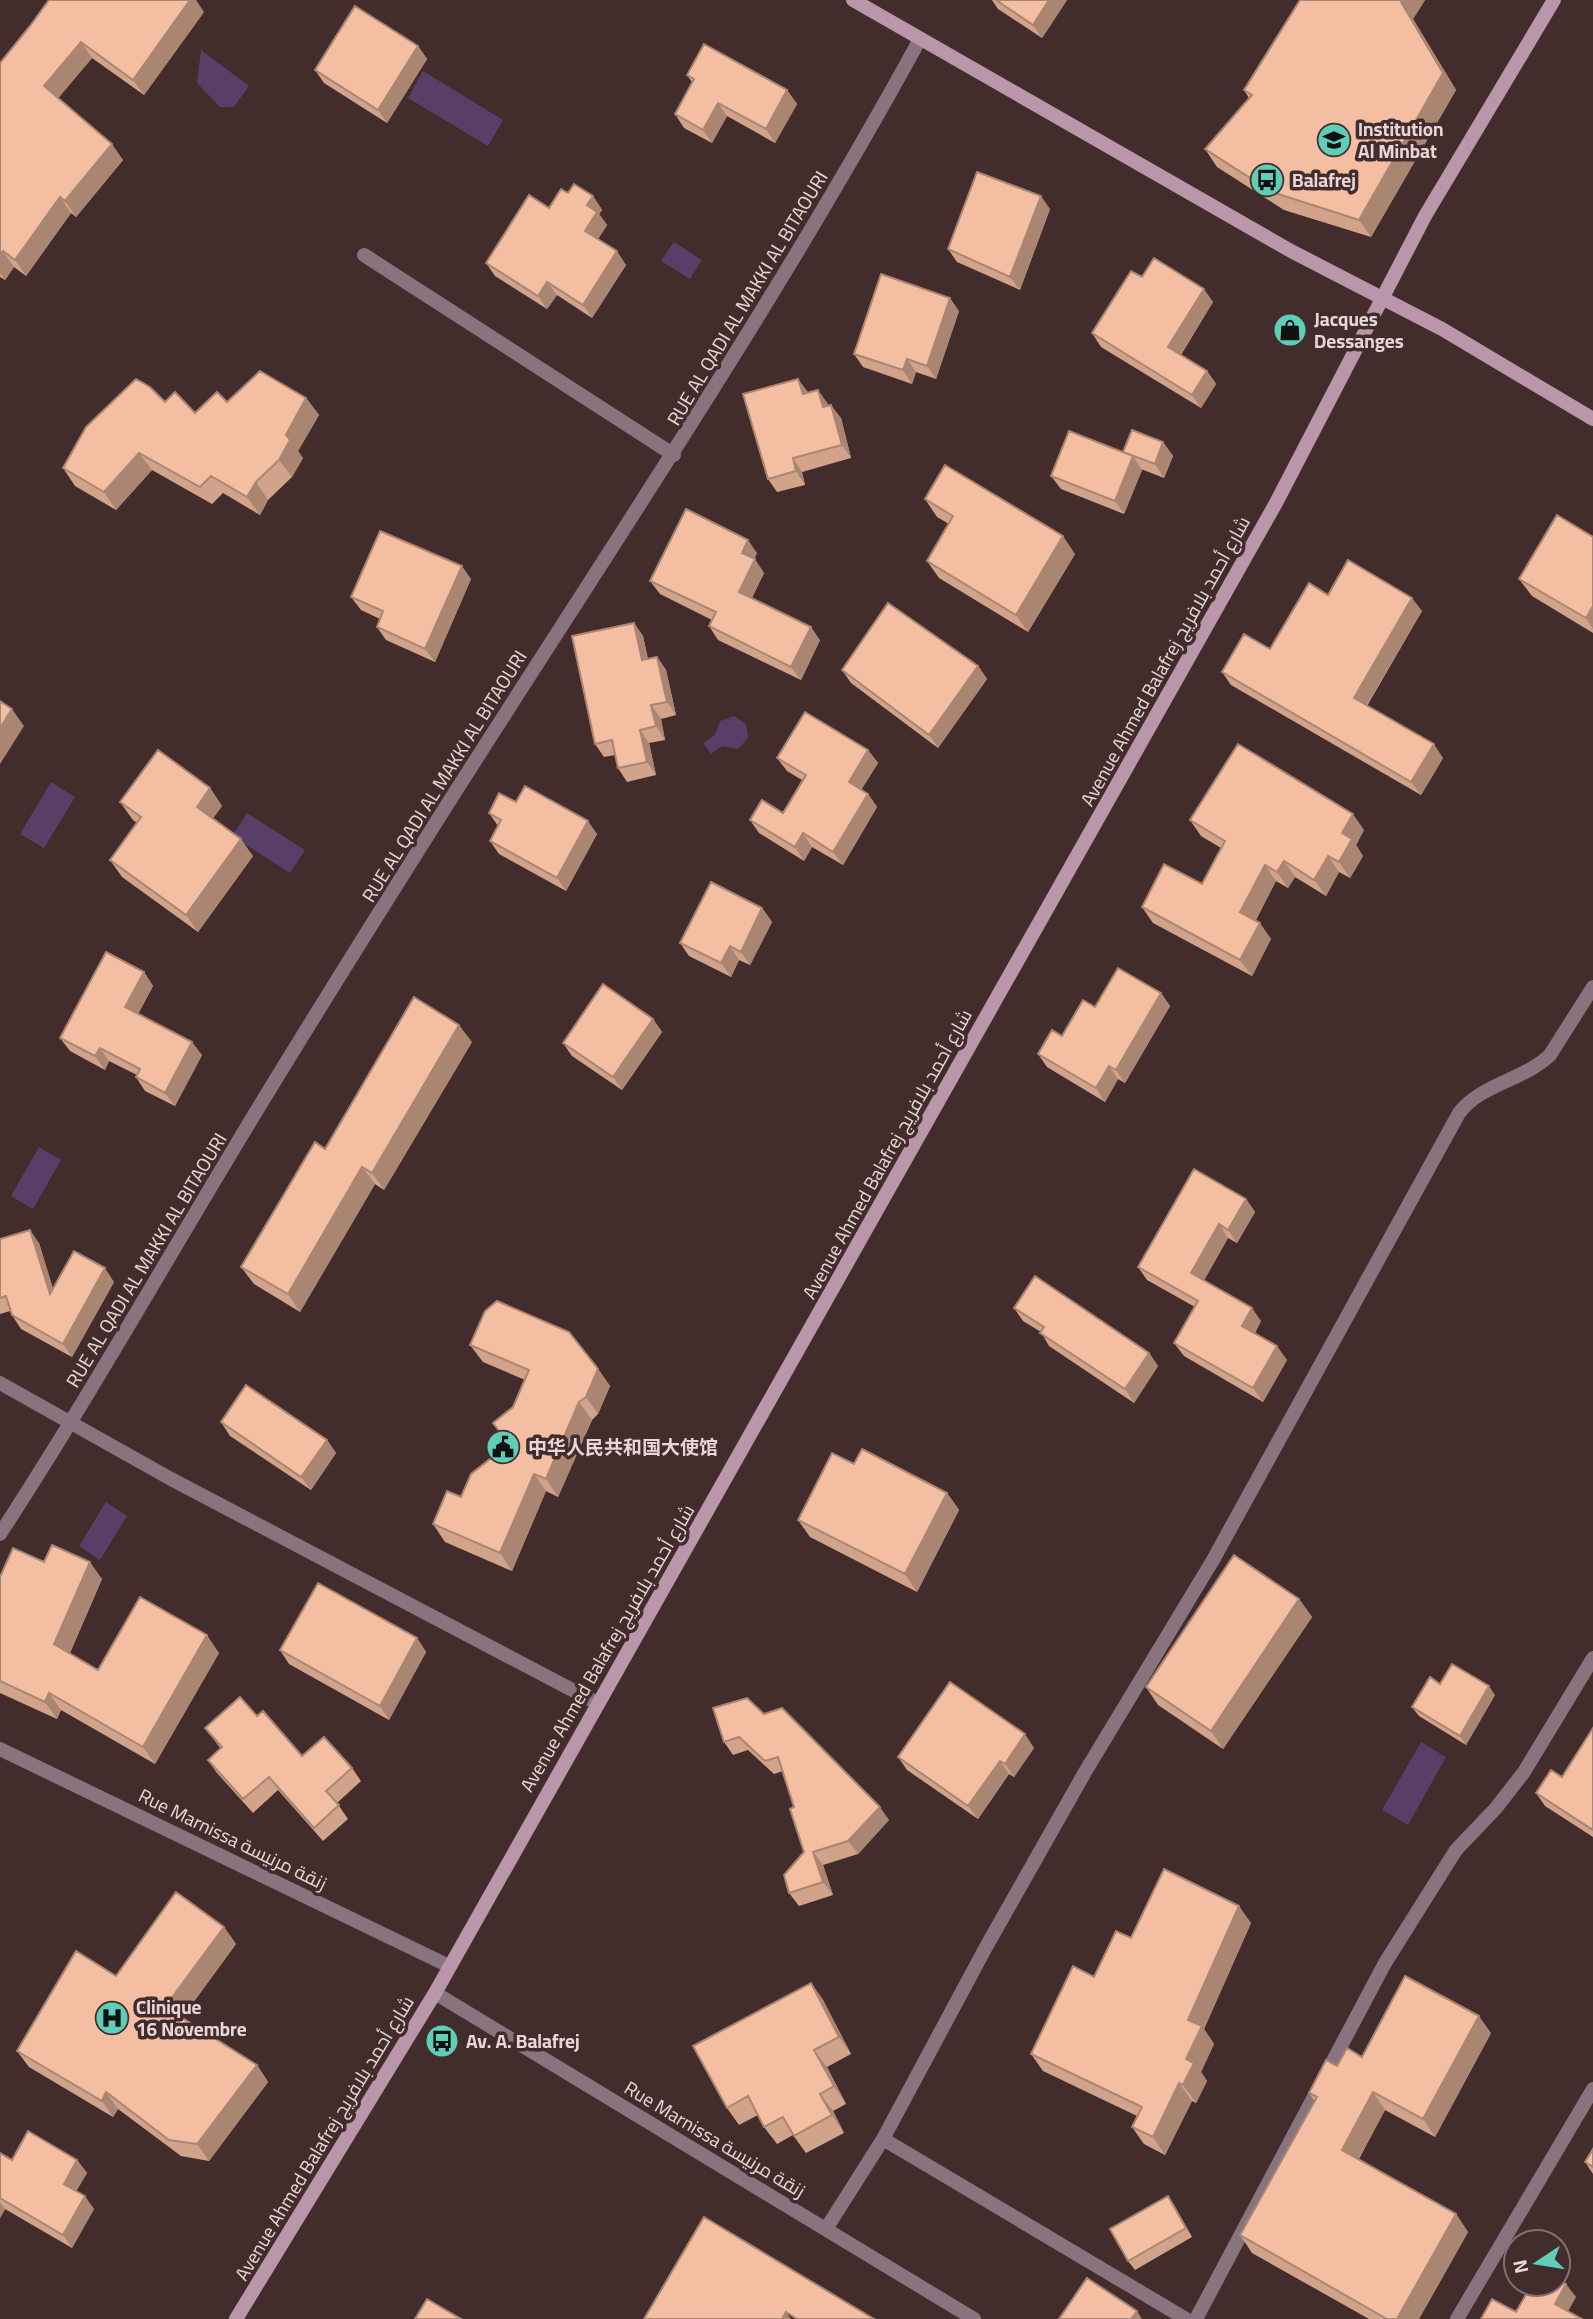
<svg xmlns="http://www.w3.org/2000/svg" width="1593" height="2319" font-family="Georgia,Cairo,'Noto Sans SC',serif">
<rect width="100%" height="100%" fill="#432c2c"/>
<path fill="#593f67" d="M201,50L249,86L234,107H220L197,83Z
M423,71L503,120L488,146L408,98Z
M674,242L702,260L690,279L661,261Z
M734,716L746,724L748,738L738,749L722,746L711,754L703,743L715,735L720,721Z
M51,782L75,797L44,848L20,834Z
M247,813L305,850L290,873L232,836Z
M39,1147L61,1160L33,1209L11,1196Z
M106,1502L127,1516L100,1560L79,1546Z
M1421,1742L1446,1757L1408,1825L1382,1810Z"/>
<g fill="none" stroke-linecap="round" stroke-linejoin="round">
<path stroke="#89737e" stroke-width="14" d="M364,255L674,455
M0,1383L171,1479L597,1703
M0,1534C82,1408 156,1278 233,1150C298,1041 366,934 433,827C598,566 772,310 920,39
M0,1749L449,1966
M435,1993L974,2319
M883,2139L1186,2319
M826,2229L883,2139L986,1947L1085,1772L1213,1560L1459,1113C1481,1084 1524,1080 1550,1055L1593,987
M1196,2319L1385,1963L1456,1850L1496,1808L1524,1772L1593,1658
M1457,2319L1593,2089"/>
<path stroke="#b996a9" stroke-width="14" d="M853,0L1291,251L1442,329L1593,419
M236,2319L435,1993L1276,503L1425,216L1554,0"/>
</g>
<path fill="#d1a38b" d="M992,0H1067L1042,38L998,9Z
M1300,0H1425L1413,19L1456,90L1371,237L1284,210L1217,167L1205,149L1249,98L1244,90Z
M204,12L144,95L92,58L58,98L123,160L76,217L71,213L26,276L14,267L5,280L0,277V63Z
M418,46L427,59L387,123L324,83L315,70Z
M687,75L787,90L797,104L775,143L727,116L712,143L684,128L675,114L692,82Z
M568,193L593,196L602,210L599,214L607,225L598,239L626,265L592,318L557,295L547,309L495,276L486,263L549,208Z
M1050,209L1020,290L957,262L948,249Z
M1142,277L1213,302L1181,355L1207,371L1216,384L1201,408L1101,347L1092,333Z
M959,311L936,379L916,372L912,384L863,367L854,354Z
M818,390L828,406L841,418L851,458L802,472L805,485L777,492L768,479L808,393Z
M306,398L319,415L298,451L303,458L292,477L268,500L260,515L223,493L212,504L152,470L116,510L75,486L63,468L165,402L195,413L227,402Z
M1163,442L1173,456L1164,478L1141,469L1142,470L1124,514L1061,489L1051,476L1124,453Z
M925,499L1075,554L1028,632L939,578L927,561L949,524L937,517Z
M1593,537V633L1532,596L1519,579Z
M757,553L754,559L764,573L752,598L820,640L801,680L718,640L709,626L712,620L660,594L650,581Z
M471,579L435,662L386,640L377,627L380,619L361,610L351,597Z
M1328,595L1422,611L1367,706L1443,758L1421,795L1231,685L1222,672L1270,649Z
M634,623L643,636L648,659L657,657L666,670L676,715L661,719L665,740L649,743L656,775L627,782L618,768L615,755L604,757L595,744Z
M978,666L987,679L938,748L851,683L842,670Z
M868,750L878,763L861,790L868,794L877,807L843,865L812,847L804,861L759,833L750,820L783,813L802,780L787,771L777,758Z
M210,788L222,806L213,818L253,856L198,932L122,877L110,860L137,823L133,820L120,802Z
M516,802L597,834L566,891L499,854L490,841L498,826L489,813Z
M1190,820L1364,830L1356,845L1363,856L1350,878L1339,872L1326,896L1295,877L1288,888L1276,881L1256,920L1271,939L1252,976L1153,923L1142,907L1202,884L1221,848L1201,836Z
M762,908L772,922L750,965L739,960L731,977L689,956L680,943Z
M144,972L153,986L138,1014L202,1055L175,1106L145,1091L136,1077L137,1075L109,1061L105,1070L70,1051L60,1038Z
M1161,993L1170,1006L1125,1083L1118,1079L1105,1102L1047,1067L1038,1054L1062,1036L1095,1007Z
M653,1019L662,1032L622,1090L572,1056L563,1043Z
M472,1042L384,1190L375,1184L300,1312L254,1284L241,1267L325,1149Z
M1246,1199L1255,1212L1237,1243L1228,1238L1204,1280L1261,1321L1255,1333L1287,1360L1263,1402L1184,1356L1174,1343L1195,1307L1147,1280L1138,1267Z
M0,1239L39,1243L53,1289L114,1282L72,1357L21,1329L12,1315L10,1311L0,1314Z
M1014,1308L1149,1353L1158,1366L1134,1403L1049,1346L1041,1332L1023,1321Z
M470,1345L598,1369L610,1386L598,1414L592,1420L558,1497L546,1491L512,1571L445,1542L433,1524L461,1497L508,1444L493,1423L513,1407L525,1380L483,1362Z
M221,1422L327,1440L336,1453L311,1490L230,1436Z
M947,1493L959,1510L917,1592L810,1537L798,1520Z
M44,1562L102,1579L70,1653L98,1670L219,1653L155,1764L61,1710L57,1719L0,1693V1577Z
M1299,1599L1312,1617L1223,1749L1158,1705L1146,1687Z
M417,1638L426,1652L389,1720L289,1664L280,1650Z
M1440,1684L1495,1695L1466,1745L1419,1716L1412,1707Z
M764,1714L889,1820L858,1854L823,1865L833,1895L799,1906L789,1893L804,1852L794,1807L783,1771L774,1774L748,1750L733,1755L724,1742Z
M257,1716L302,1756L352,1768L361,1781L337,1803L348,1819L323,1841L278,1790L253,1813L217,1773L208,1760L221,1749L205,1728Z
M1593,1728V1837L1545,1806L1536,1793L1562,1777Z
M1034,1748L1014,1777L1009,1774L978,1819L907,1770L898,1757Z
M1251,1923L1204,2029L1214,2044L1201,2072L1207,2081L1196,2103L1192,2101L1165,2155L1144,2144L1132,2127L1137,2116L1043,2071L1031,2054L1094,1977L1131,1938Z
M224,1927L236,1944L182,2018L257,2065L268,2082L209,2161L181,2156L118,2109L113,2117L29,2067L17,2051L116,1976Z
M811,1983L823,2000L851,2054L827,2067L846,2104L833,2111L844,2133L806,2153L793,2135L777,2144L764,2127L758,2115L739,2125L727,2108Z
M1491,2033L1435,2137L1385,2110L1359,2159L1456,2214L1468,2232L1419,2319H1369L1252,2253L1240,2235L1315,2102L1309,2093L1337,2066L1362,2057Z
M1593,2149V2174L1585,2162Z
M0,2153L12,2160H77L87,2173L76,2191L94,2209L72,2248L5,2209L0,2218Z
M1174,2205L1192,2237L1135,2270L1128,2261Z"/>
<path fill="#aa8571" d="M190,0H196L204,12L144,95L133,80Z
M1049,0H1067L1042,38L1033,25Z
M1402,0H1425L1413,19L1456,90L1371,237L1359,220Z
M81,42L92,58L55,102L44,86Z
M418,46L427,59L387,123L378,110Z
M787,90L797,104L775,143L766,129Z
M718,103L727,116L712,143L703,130Z
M112,144L123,160L76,217L65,201Z
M593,196L602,210L599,214L607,225L594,245L585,231L587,205Z
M1041,196L1050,209L1020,290L1010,277Z
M60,197L71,213L26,276L15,260Z
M3,251L14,267L5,280L0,273V255Z
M617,251L626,265L592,318L583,305Z
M547,282L557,295L547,309L538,296Z
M1204,289L1213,302L1177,360L1168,347Z
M950,298L959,311L936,379L927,366Z
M907,359L916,372L912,384L903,370Z
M1207,371L1216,384L1201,408L1192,395Z
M798,379L808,392L812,408L803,394Z
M818,390L828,404L832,421L823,407Z
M306,398L319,415L298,451L303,458L292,477L279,460L286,435Z
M831,405L841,418L851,458L842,445Z
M1163,442L1173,456L1164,478L1155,464Z
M139,453L152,470L116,510L104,492Z
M1133,456L1142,470L1124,514L1115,501Z
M793,458L802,472L805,485L796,471Z
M256,482L268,500L260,515L247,497Z
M1063,536L1075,554L1028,632L1016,615Z
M748,540L757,553L751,566L742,553Z
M755,559L764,573L748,605L739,592Z
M462,566L471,579L435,662L425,649Z
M1412,598L1422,611L1363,711L1354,698Z
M1593,606V629L1586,618Z
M634,623L643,636L651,673L642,660Z
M811,627L820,640L801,680L791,667Z
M657,657L666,670L676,715L667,702Z
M978,666L987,679L938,748L929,735Z
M651,705L661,719L665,740L656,726Z
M12,709L24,726L0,764V728Z
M640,730L649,743L656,775L647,762Z
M1434,744L1443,758L1421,795L1411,782Z
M868,750L878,763L858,795L849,782Z
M210,788L222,806L209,824L197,807Z
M868,794L877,807L843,865L833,852Z
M1353,814L1364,830L1356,845L1363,856L1350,878L1339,862L1342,833Z
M588,821L597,834L566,891L557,878Z
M803,833L812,847L804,861L795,847Z
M241,839L253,856L198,932L186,915Z
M1328,856L1339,872L1326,896L1314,880Z
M1284,861L1295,877L1288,888L1277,872Z
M1265,865L1276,881L1251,928L1240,912Z
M762,908L772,922L750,965L741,952Z
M1260,923L1271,939L1252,976L1240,960Z
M730,946L739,960L731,977L721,963Z
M144,972L153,986L135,1020L125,1007Z
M1161,993L1170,1006L1125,1083L1116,1070Z
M653,1019L662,1032L622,1090L613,1077Z
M459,1025L472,1042L384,1190L372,1173Z
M192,1042L202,1055L175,1106L165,1093Z
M100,1048L109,1061L105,1070L95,1056Z
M1109,1066L1118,1079L1105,1102L1096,1088Z
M362,1167L375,1184L300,1312L288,1294Z
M1246,1199L1255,1212L1237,1243L1228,1230Z
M1219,1224L1228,1238L1201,1286L1191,1273Z
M30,1230L39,1243L59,1308L50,1294Z
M105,1268L114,1282L72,1357L63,1344Z
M1252,1308L1261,1321L1251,1339L1242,1326Z
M1277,1346L1287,1360L1263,1402L1253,1388Z
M1149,1353L1158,1366L1134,1403L1125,1389Z
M598,1369L610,1386L598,1414L586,1397Z
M579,1402L592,1420L558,1497L546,1479Z
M327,1440L336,1453L311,1490L301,1477Z
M534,1474L546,1491L512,1571L500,1553Z
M947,1493L959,1510L917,1592L905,1574Z
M90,1562L102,1579L66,1661L54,1644Z
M1299,1599L1312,1617L1223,1749L1211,1731Z
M207,1635L219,1653L155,1764L143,1747Z
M417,1638L426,1652L389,1720L380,1706Z
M1489,1686L1495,1695L1466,1745L1460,1736Z
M49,1693L61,1710L57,1719L45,1702Z
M1025,1734L1034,1748L1014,1777L1005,1764Z
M1000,1761L1009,1774L978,1819L968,1806Z
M880,1807L889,1820L858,1854L848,1841Z
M813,1852L823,1865L833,1895L823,1882Z
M1239,1906L1251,1923L1204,2029L1214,2044L1201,2072L1207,2081L1196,2103L1183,2085L1188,2020Z
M224,1927L236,1944L177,2024L165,2007Z
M811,1983L823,2000L851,2054L839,2037Z
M1479,2016L1491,2033L1435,2137L1423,2119Z
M814,2050L827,2067L846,2104L834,2086Z
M257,2065L268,2082L209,2161L197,2144Z
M1179,2083L1192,2101L1165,2155L1153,2137Z
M106,2092L118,2109L113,2117L102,2101Z
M1373,2092L1385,2110L1354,2167L1342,2150Z
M820,2094L833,2111L844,2133L832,2115Z
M77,2160L87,2173L73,2197L64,2184Z
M85,2196L94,2209L72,2248L63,2235Z
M1168,2196L1174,2205L1192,2237L1186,2228Z
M0,2202L5,2209L0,2218Z
M1456,2214L1468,2232L1419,2319H1397Z
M1566,2284L1576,2297L1565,2317L1555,2304Z
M1137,2311L1142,2319H1131Z
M786,2312L791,2319H782Z"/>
<path fill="#f3bea2" stroke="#aa8571" stroke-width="2" d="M49,0H190L133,80L81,42L44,86L112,144L65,201L60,197L15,260L3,251L0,255V63L30,26Z
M996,0H1049L1033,25Z
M1300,0H1402L1401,2L1443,73L1359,220L1272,192L1205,149L1252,95L1244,90Z
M355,6L418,46L378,110L315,70Z
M704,44L787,90L766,129L718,103L703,130L675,114L694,79L687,75Z
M977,172L1041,196L1010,277L948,249Z
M574,184L593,196L587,205L597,212L585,231L617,251L583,305L547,282L538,296L486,263L529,195L549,208L561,189L568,193Z
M1154,258L1204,289L1168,347L1207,371L1192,395L1092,333L1131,271L1142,277Z
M881,274L950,298L927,366L907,359L903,370L854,354Z
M260,371L306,398L286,435L290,440L279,460L256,482L247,497L211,476L200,487L139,453L104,492L63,468L86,427L136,379L150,387L165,402L175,392L195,413L217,392L227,402Z
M798,379L803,394L818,390L823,407L831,405L842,445L793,458L796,471L768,479L743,394Z
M1132,430L1163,442L1155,464L1123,452Z
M1069,431L1133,456L1115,501L1051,476Z
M945,465L1063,536L1016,615L927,561L953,516L925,499Z
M686,509L748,540L742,553L755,559L739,592L811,627L791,667L709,626L716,612L650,581Z
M1557,515L1593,537V606L1586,618L1519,579Z
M380,531L462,566L425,649L377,627L383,611L351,597Z
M1348,560L1412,598L1354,698L1434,744L1411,782L1222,672L1244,634L1270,649L1309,583L1328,595Z
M888,603L978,666L929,735L842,670Z
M634,623L642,660L657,657L667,702L651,705L656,726L640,730L647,762L618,768L612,740L595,744L572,636Z
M0,701L12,709L0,728Z
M805,712L868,750L849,782L868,794L833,852L803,833L795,847L750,820L762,800L783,813L806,775L777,758Z
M1238,744L1353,814L1342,833L1352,839L1339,862L1328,856L1314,880L1284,861L1277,872L1265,865L1240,912L1260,923L1240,960L1142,907L1164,864L1202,884L1225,841L1190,820Z
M158,750L210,788L197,807L241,839L186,915L110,860L141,817L120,802Z
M525,786L588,821L557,878L490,841L501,820L489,813L499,793L516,802Z
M711,882L762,908L741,952L730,946L721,963L680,943Z
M106,952L144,972L125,1007L192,1042L165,1093L136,1077L140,1069L100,1048L95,1056L60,1038Z
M1118,968L1161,993L1116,1070L1109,1066L1096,1088L1038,1054L1052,1030L1062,1036L1083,1000L1095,1007Z
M603,984L653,1019L613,1077L563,1043Z
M414,997L459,1025L372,1173L362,1167L288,1294L241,1267L315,1142L325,1149Z
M1194,1169L1246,1199L1228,1230L1219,1224L1191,1273L1252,1308L1242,1326L1277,1346L1253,1388L1174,1343L1198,1301L1138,1267Z
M30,1230L50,1294L74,1251L105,1268L63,1344L12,1315L6,1296L0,1298V1239Z
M1035,1276L1149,1353L1125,1389L1040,1333L1044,1327L1014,1308Z
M497,1301L569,1332L598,1369L586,1397L579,1402L546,1479L534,1474L500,1553L433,1524L447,1491L461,1497L471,1474L509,1444L493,1423L513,1407L529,1370L470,1345L485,1311Z
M246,1385L327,1440L301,1477L221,1422Z
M862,1449L947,1493L905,1574L798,1520L832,1453L854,1464Z
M52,1545L90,1562L54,1644L98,1670L140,1597L207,1635L143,1747L49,1693L45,1702L0,1681V1577L13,1548L44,1562Z
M1234,1555L1299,1599L1211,1731L1146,1687Z
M318,1583L417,1638L380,1706L280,1650Z
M1452,1664L1489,1686L1460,1736L1412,1707L1430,1677L1440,1684Z
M950,1682L1025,1734L1005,1764L1000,1761L968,1806L898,1757Z
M240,1697L257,1716L263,1711L302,1756L324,1737L352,1768L326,1791L339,1805L314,1828L269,1777L243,1799L208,1760L222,1747L205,1728Z
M747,1698L764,1714L782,1708L880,1807L848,1841L813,1852L823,1882L789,1893L784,1875L804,1852L790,1809L794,1807L778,1757L765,1761L739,1737L724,1742L713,1708Z
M1593,1728V1830L1536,1793L1551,1770L1562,1777Z
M1164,1869L1239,1906L1188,2020L1202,2026L1186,2059L1194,2063L1183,2085L1179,2083L1153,2137L1132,2127L1142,2107L1031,2054L1073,1966L1094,1977L1116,1931L1131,1938Z
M176,1892L224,1927L165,2007L257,2065L197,2144L169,2140L106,2092L102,2101L17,2051L76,1951L116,1976Z
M1405,1976L1479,2016L1423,2119L1373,2092L1342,2150L1456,2214L1397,2319H1387L1240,2235L1317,2097L1309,2093L1326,2060L1337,2066L1347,2048L1362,2057Z
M811,1983L839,2037L814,2050L834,2086L820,2094L832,2115L794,2136L783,2117L764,2127L748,2096L727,2108L693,2046Z
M28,2131L77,2160L64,2184L85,2196L63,2235L0,2198V2153L12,2160Z
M1593,2149V2167L1585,2162Z
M1168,2196L1186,2228L1128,2261L1110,2229Z
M704,2217L874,2319H797L786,2312L782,2319H644Z
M1087,2278L1137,2311L1131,2319H1059Z
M1558,2279L1566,2284L1555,2304L1582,2319H1481L1492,2299L1516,2312L1532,2284H1558Z
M427,2299L461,2319H415Z"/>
<defs>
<symbol id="school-disc" viewBox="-11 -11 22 22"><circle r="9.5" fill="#5eceb8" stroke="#432c2c"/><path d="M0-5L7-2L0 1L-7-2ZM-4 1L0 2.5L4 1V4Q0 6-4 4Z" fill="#111"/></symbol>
<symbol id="bus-disc" viewBox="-11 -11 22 22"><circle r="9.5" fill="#5eceb8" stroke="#432c2c"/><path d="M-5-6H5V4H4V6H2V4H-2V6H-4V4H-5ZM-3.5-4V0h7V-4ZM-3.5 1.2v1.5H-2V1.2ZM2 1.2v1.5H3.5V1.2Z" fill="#111"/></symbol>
<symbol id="shop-disc" viewBox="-11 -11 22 22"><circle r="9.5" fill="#5eceb8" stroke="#432c2c"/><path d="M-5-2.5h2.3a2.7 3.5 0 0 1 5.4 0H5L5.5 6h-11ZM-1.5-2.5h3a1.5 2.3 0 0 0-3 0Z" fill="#111"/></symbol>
<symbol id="civic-disc" viewBox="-11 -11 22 22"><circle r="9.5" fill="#5eceb8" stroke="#432c2c"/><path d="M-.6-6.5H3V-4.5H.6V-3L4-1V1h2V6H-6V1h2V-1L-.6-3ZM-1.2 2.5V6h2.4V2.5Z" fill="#111"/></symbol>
<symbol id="hospital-disc" viewBox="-11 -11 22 22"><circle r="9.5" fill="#5eceb8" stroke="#432c2c"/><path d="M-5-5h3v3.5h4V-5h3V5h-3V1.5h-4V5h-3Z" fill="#111"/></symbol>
</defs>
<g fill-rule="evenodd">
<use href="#school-disc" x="1315" y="121" width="38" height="38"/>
<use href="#bus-disc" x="1248" y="161" width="38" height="38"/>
<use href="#shop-disc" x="1271" y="311" width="38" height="38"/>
<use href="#civic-disc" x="484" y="1428" width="38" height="38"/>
<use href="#hospital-disc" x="93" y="1999" width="38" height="38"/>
<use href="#bus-disc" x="423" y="2022" width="38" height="38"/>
</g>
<g text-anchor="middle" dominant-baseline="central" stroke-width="7" stroke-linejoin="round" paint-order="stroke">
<g font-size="19" font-weight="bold" fill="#e7d7d8" stroke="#432c2c" text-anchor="start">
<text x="1358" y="129">Institution<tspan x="1358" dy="22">Al Minbat</tspan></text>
<text x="1292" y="180">Balafrej</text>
<text x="1314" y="319">Jacques<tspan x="1314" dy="22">Dessanges</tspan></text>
<text x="528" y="1447">中华人民共和国大使馆</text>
<text x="136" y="2007">Clinique<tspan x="136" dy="22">16 Novembre</tspan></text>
<text x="466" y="2041">Av. A. Balafrej</text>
</g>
<g font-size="19" fill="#e7d7d8" stroke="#432c2c">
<text transform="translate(747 298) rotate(-59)">RUE AL QADI AL MAKKI AL BITAOURI</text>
<text transform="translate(1165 661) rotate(-61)">Avenue Ahmed Balafrej شارع أحمد بلافريج</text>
<text transform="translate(444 776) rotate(-58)">RUE AL QADI AL MAKKI AL BITAOURI</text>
<text transform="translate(887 1154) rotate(-61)">Avenue Ahmed Balafrej شارع أحمد بلافريج</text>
<text transform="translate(146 1260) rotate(-59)">RUE AL QADI AL MAKKI AL BITAOURI</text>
<text transform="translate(607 1648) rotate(-60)">Avenue Ahmed Balafrej شارع أحمد بلافريج</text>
<text transform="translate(233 1839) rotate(26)">Rue Marnissa زنقة مرنيسة</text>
<text transform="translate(324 2138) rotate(-59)">Avenue Ahmed Balafrej شارع أحمد بلافريج</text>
<text transform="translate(715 2139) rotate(31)">Rue Marnissa زنقة مرنيسة</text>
</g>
</g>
<g transform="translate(1537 2263) rotate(258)"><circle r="33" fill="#432c2c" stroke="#857071" stroke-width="2"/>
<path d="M0-5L12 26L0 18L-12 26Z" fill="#5eceb8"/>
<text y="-10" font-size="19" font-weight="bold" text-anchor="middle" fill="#e7d7d8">N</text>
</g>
</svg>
